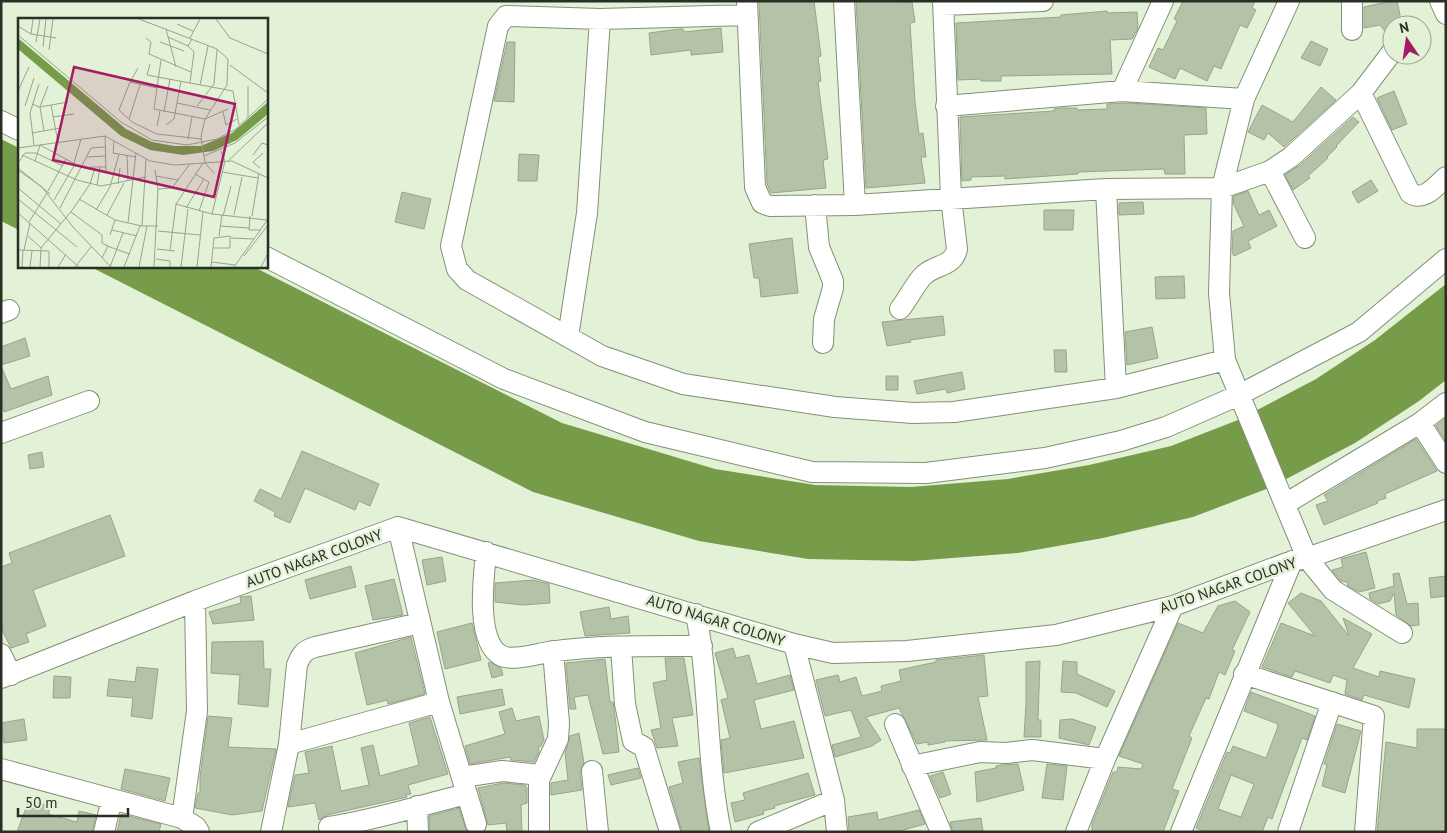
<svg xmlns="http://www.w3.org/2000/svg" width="1447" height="833" font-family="'PT Sans',sans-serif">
<rect width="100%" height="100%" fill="#e3f1d7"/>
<path fill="#769c4a" d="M1,139L19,148V230L1,221Z
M89,266H252L562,423L715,469L815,485L911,487L1008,479L1089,465L1171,446L1238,420L1316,379L1375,340L1446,284V380L1419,401L1355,443L1269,488L1193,517L1103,538L1018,553L913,561L808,559L699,541L533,492Z"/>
<path fill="#b4c2a8" stroke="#98a58c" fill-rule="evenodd" d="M759,1H814L821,56L818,57L821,81L818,82L828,159L823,160L826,188L771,193L767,184Z
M856,1L912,2L915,22L910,23L915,102L919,134L923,133L926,157H921L925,183L866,188Z
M1183,1H1255L1252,8L1256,10L1247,28L1240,25L1221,69L1214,66L1207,81L1180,68L1175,79L1149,67L1158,48L1163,50L1177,21L1174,19Z
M1391,1H1397L1402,25H1392V40L1380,25L1364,28V7Z
M1107,11V13L1137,12L1138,28L1132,39L1110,40L1112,74L1001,76V81H981V79L958,80L956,23L1061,17V15Z
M721,28L723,52L691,55V50L651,55L649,33L679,29H683L684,32Z
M1311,41L1328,49L1320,66L1301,58Z
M507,42H515L514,102L494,101Z
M1321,87L1336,100L1284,147L1268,133L1264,140L1248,132L1262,105L1293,122Z
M1394,91L1407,124L1392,130L1377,98Z
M1129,103L1206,108L1207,134L1184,135L1185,174H1165L1164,169L1078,172V174L1005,179V176L971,177V180L962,181L960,117L1054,111V109L1059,108H1077V110L1107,109V104Z
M1353,117L1359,122L1336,146L1337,147L1327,157L1328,158L1308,176L1310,178L1293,190L1285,175L1299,166Z
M519,154L539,155L537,181H518Z
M1371,180L1378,191L1358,203L1352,192Z
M1248,191L1259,215L1269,210L1277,226L1248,241L1251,248L1234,256L1232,252L1233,231L1244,226L1233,203L1234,196Z
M402,192L431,199L424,229L395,222Z
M1143,202L1144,214L1119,215V203Z
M1044,210H1074L1073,230H1044Z
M792,238L798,293L761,297L759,278H754L749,244Z
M1184,276L1185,298L1156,299L1155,277Z
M943,316L945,335L910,340L911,342L887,346L882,322Z
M1152,327L1158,358L1127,365L1125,332Z
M25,338L30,356L1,365V347Z
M1054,350H1066L1067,372H1055Z
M1,366L11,389L48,376L52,395L4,412L1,404Z
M962,372L965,389L947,393L946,389L917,394L914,381Z
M886,376H898V390H886Z
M1446,418V441L1436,426Z
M1416,439L1437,471L1385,494L1386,498L1377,501L1378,503L1324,525L1316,505L1328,501L1324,495Z
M302,451L379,484L370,506L359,501L355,510L305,488L290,523L274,516L275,512L254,501L260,489L281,499Z
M42,452L44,467L30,469L28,455Z
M110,515L125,556L33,590L46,626L26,634L29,642L11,648L1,628V567L12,563L9,553Z
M1366,552L1375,588L1359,592L1348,586L1347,582L1341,581L1332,570L1343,567L1341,559Z
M442,557L446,581L427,585L422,560Z
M351,566L356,587L310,599L305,580Z
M1399,573L1407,604L1418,603L1419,625L1411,626L1396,615L1394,593L1390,601L1378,604L1370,599L1369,593L1394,586L1393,574Z
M1446,576V596L1431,598L1429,578Z
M394,579L403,615L373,620L365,586Z
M533,580L549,584L550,603L523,605L495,602V583Z
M1301,593L1321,601L1349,636L1343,618L1372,634L1353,668L1379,677L1380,671L1415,679L1409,708L1364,695L1362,700L1345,694L1347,680L1333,675L1330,683L1295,671L1292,677L1262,667L1281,623L1315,636L1288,603Z
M251,596L254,620L213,624L209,612L241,603L240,597Z
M1235,601L1250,612L1232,650L1235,651L1225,675L1219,672L1209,699L1206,698L1189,736L1192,738L1172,789L1179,791L1163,832H1092V824L1113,772H1117L1118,767L1141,769L1143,764L1119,756L1178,623L1203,633L1218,606Z
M609,607L611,619L628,616L630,633L585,636L580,612Z
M472,623L481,660L445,669L437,632Z
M411,637L425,694L388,704L387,700L367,705L355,653Z
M263,641L264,669H271L268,707L238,704L240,675L211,673L212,642Z
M733,648L736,658L749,655L757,684L790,675L794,690L754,700L761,729L794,721L804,758L724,773L721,740L730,738L721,700L728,698L715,653Z
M984,655L988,696L978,697L987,740L945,741V742L928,745V742L917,744L899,708L866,717L881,740L872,746L835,757L832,745L861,737L851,710L825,716L816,680L838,675L840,682L856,677L862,696L882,691L881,686L901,681L899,670L936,662V660Z
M665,658H684L693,715L672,718L678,746L657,748L651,730L661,728L653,683L667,680Z
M605,659L610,702H613L615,716L619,752L603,754L588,695L574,697L576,709H570L566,663Z
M1040,661L1038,720H1041V737H1024L1026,704V662Z
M1063,661L1077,662V674L1115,691L1107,707L1076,693L1061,692Z
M490,662L501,668L503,675L492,678L488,663Z
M137,667L158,669L152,719L131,716L133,698L107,696L109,679L135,682Z
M54,676L71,677L70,698H53Z
M502,689L505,705L460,714L457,697Z
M1251,692L1315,716L1307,740L1302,738L1272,819L1268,817L1262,832H1206L1196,828L1227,752L1230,753L1233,746L1266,758L1277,729L1278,724L1244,711ZM1231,775L1254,784L1241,817L1218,809Z
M512,708L516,721L539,716L544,740L541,746L538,747L539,752L534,762L511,760L510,757L470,764L465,746L505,734L499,712Z
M208,716L232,718L228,747L276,749L262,811L232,815L195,808L198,793H200V777Z
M430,717L448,774L408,785L411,794L406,795L407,797L327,815L319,820L315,803L288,807L295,775L309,773L305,752L332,746L341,791L369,785L361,748L373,745L380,776L419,765L409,723Z
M24,719L27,740L4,743L1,723Z
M1072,719L1096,727L1089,745L1059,738L1060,720Z
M1337,724L1361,731L1345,793L1322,786L1327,765L1324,764Z
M1417,729H1446V832H1377L1386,742L1417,748Z
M579,733L584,763L580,772L582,790L551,795V783L568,780L565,753L570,736Z
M699,758L709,832H682L669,787L683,783L678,762Z
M1018,764L1024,790L977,802L975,772L996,768V766L1001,765Z
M1047,764L1067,766L1063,800L1042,798Z
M638,768L641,778L611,785L608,775Z
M125,769L170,778L165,801L121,789Z
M943,772L951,794L940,798L930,776Z
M808,773L815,795L774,806L775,808L763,811L764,814L735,822L731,803L745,800L743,793Z
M503,783L525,785L527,788V803L521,805L522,832H507L506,823L488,825L478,788Z
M29,800L51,807L48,814L77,822L79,811L96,815L92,832H17Z
M459,808L467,832H430L429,816Z
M919,810L925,824L896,832H849L848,817L877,812L878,820Z
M121,814L161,824L159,832H117Z
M981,818L983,832H953L950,822Z"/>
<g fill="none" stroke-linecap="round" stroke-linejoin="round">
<defs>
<path id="minor" d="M747,1L755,187L762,203L770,206L855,205L1106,189L1222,188L1270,171L1291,157L1361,93L1392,52
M844,1L855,205
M1289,1L1244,99L1222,188L1219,293L1225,360L1307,558L1333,590L1402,633
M1352,1V30
M1440,1L1446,14
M943,5L1043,1
M747,15L600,19L506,16L498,26L451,246L457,269L467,280L602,356L683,384L835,407L913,413L954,412L1116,388L1225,360
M1122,91L1163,1
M1361,93L1410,193C1424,202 1436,186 1446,177
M946,106L1122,91L1244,99
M1,121L19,130
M1270,171L1305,238
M1106,189L1116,388
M815,205L819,247L833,281V288L824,319L823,343
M266,257L504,379L645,432L812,472L926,473L1045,458L1121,441L1166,427L1239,395L1359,332L1446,259
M900,309C908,299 914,286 922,277C933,264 953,268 957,249L951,197L943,1
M1,313L9,310
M568,337L587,213L600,19
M1420,423L1446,463
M1,433L89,401
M1285,504L1420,423L1446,403
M398,527L439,702L476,824
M486,552C484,576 475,639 500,655C511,662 536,654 549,652C599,645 651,646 702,646
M696,614C710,686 706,760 721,832
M794,644L834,800L837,832
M621,647L625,704L633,741L644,747L670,832
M1,654L11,675
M1244,674L1374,716L1365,832
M1,678L195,601L398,527L794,644L833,653L907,651L1056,635L1173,606L1292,561L1307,558L1446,510
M895,724L941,832
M289,744L439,702
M912,766L980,752L1006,753L1032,750L1105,759
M1,769L182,818L196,827L199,832
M592,771L598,832
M462,777L502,771L541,775
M417,806L418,832
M182,818L197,711L195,601
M329,827C376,820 421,805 467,794
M104,832L112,799
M271,832L289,744L297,665C301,655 304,650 315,647L420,623
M539,832V780L558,739L559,723L553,651
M758,832L834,800
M1076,832L1105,759L1173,606
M1181,832L1292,561
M1288,832L1332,702"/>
</defs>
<use href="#minor" stroke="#839078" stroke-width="22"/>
<use href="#minor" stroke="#fff" stroke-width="20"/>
</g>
<g text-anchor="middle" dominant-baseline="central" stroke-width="5" stroke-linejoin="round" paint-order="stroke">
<g font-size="15" fill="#2a2f25" stroke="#e3f1d7">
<text transform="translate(314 558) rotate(-20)">AUTO NAGAR COLONY</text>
<text transform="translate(1228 585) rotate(-19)">AUTO NAGAR COLONY</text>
<text transform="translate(716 620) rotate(17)">AUTO NAGAR COLONY</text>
</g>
</g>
<g transform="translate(18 18)">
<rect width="250" height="250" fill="#e3f1d7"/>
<path d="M0,20L108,111L134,124L156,128H183L214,115L250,84V96L219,122L195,133L165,137L132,132L103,118L0,31Z" fill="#769c4a"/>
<path fill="none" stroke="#99a390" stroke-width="1" d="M121,1L199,31L210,41L209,67L187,101L183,118L187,145L196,155M198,1L212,20L250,36M159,6L175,13M0,8L13,16L15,1M148,11L158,49M13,16L38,20M0,17L103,104L134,122L169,127L199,121L218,111L250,81M150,19L170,28M128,20L133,24L131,36L173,54M172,20L182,1M18,24L22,1M142,24L166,33M25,29L28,1M31,32L35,1M143,42L136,91L187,101L210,91M132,46L129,57L215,73L221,107M212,47L250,75M112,64L120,50M172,65L176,34L170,28L174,21M182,67L190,28M139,70L112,64L101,92L114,104L139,116L183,121M0,73L11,49M161,74L186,79M159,85L192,92M14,86L22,89L50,84M33,87L40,124M7,88L16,60M179,88L196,66L199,32M146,94L152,61M205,94L208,107L219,101M35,99L56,96M230,100V68M111,101L122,67M148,107L156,101L163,63M139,108L142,93M26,113L22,89L30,68M14,115L42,110M87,118L88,153M170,121L174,99M96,123L95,135L118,139M16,127L12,95L21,66M0,130L87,118L132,143L157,147L214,143L250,160M4,137L59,162L83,168L128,159M109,137L110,163M235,137L244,125L250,127M186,138L217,125L250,99M69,139L87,138M17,143L22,127L57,146L36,182M210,143L250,105M0,145L7,135H18L45,148M56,145L63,121M72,149H88M0,150L32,176M242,150L235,144L245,135M0,152L24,169L55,209L93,249M137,152L140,171M204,154L240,160M177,156L191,164L181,193M138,158L160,162M100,166L102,150M79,167L82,149M0,170L43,206M30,173L48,141M0,181L59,229M61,181L97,202L124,208L128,141M158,186L194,196L249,202M42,190L73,130L87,129M168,190L186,161M78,192L92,169L101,136M53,194L84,217V225L90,228L84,240M0,195L61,249M194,196L207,143L203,133M89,197L106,165M216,197L224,159M205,198L213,168M232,198L231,212H242M234,198L241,155M11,204L29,175M110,205L118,135M124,208H140M202,208L231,210M94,212L119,218M140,213L182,217M92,217L97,202M10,218L23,230M201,218L204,197M213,220L236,221M89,228L112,236M139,231L157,233M0,232L31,233V249M6,232L12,205M152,232L158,186L185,145M226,238L250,207M138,241L152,243V249M194,244L217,247M4,249L5,232M12,249L14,233M22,249L23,230L55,191L72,166L77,150M40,249L48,236M57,249L73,229M92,249L105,215M106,249L122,208M121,249L129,208M136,249L140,171L154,170L171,147M163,249L170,191M179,249L185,194M193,249L196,220L212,218V230H196M216,249L250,201M243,249L250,235"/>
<path fill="#a51c64" fill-opacity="0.15" stroke="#a51c64" stroke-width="2.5" d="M56,49L217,86L196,179L35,142Z"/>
<rect width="250" height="250" fill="none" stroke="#2a2f25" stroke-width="2.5"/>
</g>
<rect width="1447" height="833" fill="none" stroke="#2a2f25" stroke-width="5"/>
<g transform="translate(1407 40) rotate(347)"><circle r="24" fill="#e3f1d7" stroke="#99a390"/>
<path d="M0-4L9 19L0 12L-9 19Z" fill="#a51c64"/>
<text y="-8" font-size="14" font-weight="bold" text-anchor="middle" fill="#2a2f25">N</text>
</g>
<path d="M18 808v8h110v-8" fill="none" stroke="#2a2f25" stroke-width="2.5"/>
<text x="25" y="808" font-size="15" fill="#2a2f25" stroke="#e3f1d7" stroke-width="4" paint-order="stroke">50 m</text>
</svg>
